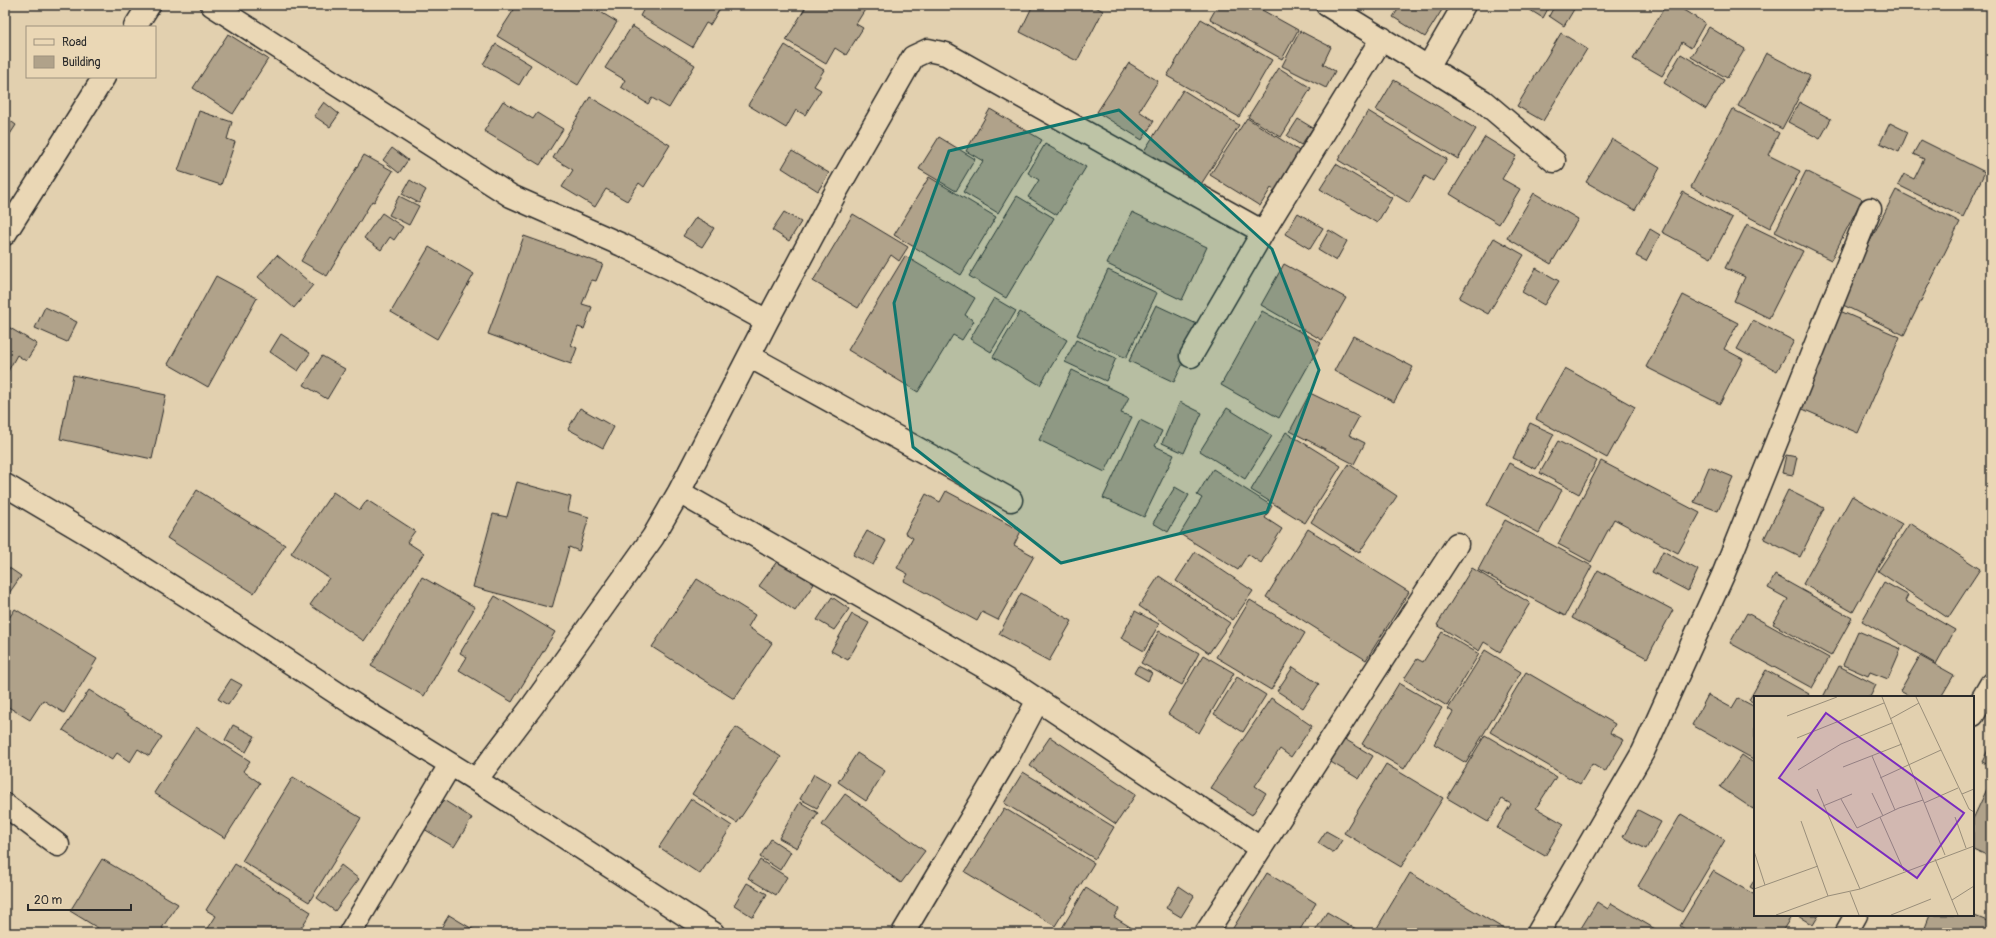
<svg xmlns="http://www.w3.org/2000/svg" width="1996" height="938" font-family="Pangolin,sans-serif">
<rect width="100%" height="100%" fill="#e2d0af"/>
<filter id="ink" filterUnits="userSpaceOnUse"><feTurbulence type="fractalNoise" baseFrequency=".025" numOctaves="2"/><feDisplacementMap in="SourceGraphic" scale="8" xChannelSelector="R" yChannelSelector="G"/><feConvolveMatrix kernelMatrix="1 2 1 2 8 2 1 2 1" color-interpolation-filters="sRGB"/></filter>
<g filter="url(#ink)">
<path fill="#b0a28a" stroke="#2b2b2b" d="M517,5H589L617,22L578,85L497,36Z
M646,5H722L710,25L706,23L692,47L640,16Z
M807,5H861L866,8L856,24L863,28L846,55L835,48L826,64L786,40Z
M1033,5H1092L1103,11L1077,61L1020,32Z
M1218,5H1253L1298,30L1282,59L1210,19Z
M1401,5H1445L1425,37L1393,17Z
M1522,5H1550L1543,18Z
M1555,5L1576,6L1564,26L1549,16Z
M1666,5H1675L1705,23L1691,48L1682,42L1662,76L1633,59Z
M1201,19L1272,60L1239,117L1167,76Z
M632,26L695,65L669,108L652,98L648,104L621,87L625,80L605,68Z
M1709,27L1745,49L1727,78L1691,57Z
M1300,31L1331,47L1323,64L1335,71L1326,88L1282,66Z
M1561,33L1587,49L1543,121L1517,106Z
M228,34L268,59L233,114L193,88Z
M496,44L531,65L519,85L483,64Z
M785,45L824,70L814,86L821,90L805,115L796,110L786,128L748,105Z
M1766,53L1810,76L1782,129L1738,106Z
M1681,54L1724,80L1706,109L1664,83Z
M1129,63L1158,81L1139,111L1154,121L1142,140L1097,112Z
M1279,68L1311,88L1281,137L1248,117Z
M1394,80L1476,129L1458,159L1376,110Z
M1183,90L1239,125L1198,189L1142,154Z
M590,97L670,145L644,187L639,183L627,201L606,189L595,207L562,187L573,170L553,158Z
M503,101L533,119L537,113L563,129L540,165L484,131Z
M324,102L339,114L330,127L314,116Z
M1799,102L1831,119L1820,139L1788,122Z
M990,109L1042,140L998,213L963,192L983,161L966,151Z
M1732,109L1779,133L1768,155L1800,171L1770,228L1691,187Z
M199,111L232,122L227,139L235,142L221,185L178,171Z
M1368,111L1447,159L1433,181L1425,176L1409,203L1338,160Z
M5,117L16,125L5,142Z
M1247,118L1301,152L1276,191L1271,188L1260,206L1210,175Z
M1298,119L1313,128L1301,145L1287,136Z
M1890,123L1908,132L1899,152L1880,143Z
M939,137L975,159L956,191L919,169Z
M1485,137L1516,156L1502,179L1520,189L1499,224L1450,194Z
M1612,139L1660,168L1635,210L1586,182Z
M1921,140L1985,172L1963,217L1898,185L1904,174L1914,179L1924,159L1913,154Z
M1045,144L1086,167L1057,215L1028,197L1039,180L1028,173Z
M392,148L408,160L399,173L383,160Z
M792,151L829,173L818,191L782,168Z
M364,155L393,171L374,202L372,201L327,276L301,261Z
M1336,164L1392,198L1377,223L1320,189Z
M1806,171L1862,199L1831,260L1775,232Z
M929,177L996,217L961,275L894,235Z
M410,180L426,190L419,203L402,194Z
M1896,190L1960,222L1904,335L1839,303Z
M1683,192L1732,218L1711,258L1662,232Z
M1534,193L1578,219L1551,264L1507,238Z
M399,196L419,206L409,225L389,215Z
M1017,196L1054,218L1006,298L969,276Z
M784,212L801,222L789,241L772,230Z
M1132,212L1207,247L1182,300L1107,264Z
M382,213L403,227L394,240L390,237L381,250L364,238Z
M1298,213L1323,228L1310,249L1285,234Z
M853,214L908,247L899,261L891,255L858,308L813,281Z
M696,217L714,228L702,247L683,236Z
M1747,224L1803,251L1769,318L1734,301L1745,277L1725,268Z
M1650,229L1660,235L1646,261L1636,256Z
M1329,230L1347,241L1336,261L1318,250Z
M524,236L603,264L596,281L592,280L582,304L592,307L584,329L578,327L571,345L577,348L571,364L488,334Z
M1494,238L1524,255L1488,314L1459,298Z
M429,247L474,274L437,339L391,312Z
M277,255L313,285L294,308L258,277Z
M905,256L975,298L965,315L974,321L962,340L953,335L918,392L848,350Z
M1284,264L1346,298L1322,340L1261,305Z
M1536,268L1559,281L1544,305L1522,292Z
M1108,270L1157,293L1126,358L1077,335Z
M216,276L257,298L208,387L168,364Z
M1683,295L1738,323L1724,349L1743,359L1720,404L1646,367Z
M994,298L1016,311L991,352L970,339Z
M1156,305L1201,326L1174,382L1129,361Z
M45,307L77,322L67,342L35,328Z
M1262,311L1321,343L1279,418L1221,385Z
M1840,311L1900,337L1858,433L1798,407Z
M1020,312L1067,340L1040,385L993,357Z
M1753,320L1794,341L1777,371L1737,349Z
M5,325L37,344L26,361L17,355L8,371L5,369Z
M281,334L310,353L298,371L270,352Z
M1353,336L1413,367L1394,402L1334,371Z
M1076,340L1116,358L1106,381L1065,362Z
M322,356L345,369L327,399L304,385Z
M1565,368L1635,407L1607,458L1536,419Z
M1072,370L1129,397L1121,413L1132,417L1105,472L1039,440Z
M73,375L166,395L152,459L60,439Z
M1310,393L1359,417L1349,435L1365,443L1354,464L1290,431Z
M1180,402L1202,413L1184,453L1162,443Z
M580,408L614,427L603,448L568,429Z
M1227,408L1272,436L1245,479L1200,451Z
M1140,420L1162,431L1155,446L1174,455L1144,517L1103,498Z
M1530,423L1554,434L1536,469L1513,458Z
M1286,432L1341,466L1305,523L1251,490Z
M1558,441L1597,461L1579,494L1540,473Z
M1786,455L1797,457L1793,475L1782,473Z
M1601,461L1700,513L1678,553L1614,519L1591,562L1558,544Z
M1509,463L1562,490L1539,533L1487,505Z
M1349,464L1397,496L1359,553L1311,522Z
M1709,467L1733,477L1718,511L1694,502Z
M1213,469L1272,506L1265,518L1282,529L1261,563L1248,554L1238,570L1180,534L1202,498L1197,495Z
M517,482L571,497L568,511L589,517L579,551L569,547L552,608L473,587L493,514L507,517Z
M1175,487L1189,495L1168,532L1153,523Z
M197,490L285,545L254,593L167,538Z
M1788,490L1824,508L1800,557L1764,539Z
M946,491L1021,531L1014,545L1034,556L998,620L982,612L977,621L904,581L908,574L897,568L913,538L905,533L926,494L940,502Z
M333,492L360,510L367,500L415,531L407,542L424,553L364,641L310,605L329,578L291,553Z
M1852,496L1902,524L1853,612L1803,584Z
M1505,520L1592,566L1565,616L1478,570Z
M1910,523L1980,569L1948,618L1878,571Z
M1308,529L1409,592L1366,660L1266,597Z
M867,531L886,541L873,565L853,555Z
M1663,551L1698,570L1688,591L1652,572Z
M1195,552L1253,591L1233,620L1176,581Z
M778,560L814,584L795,611L759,586Z
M5,565L21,576L5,599Z
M1472,568L1530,603L1500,652L1484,642L1479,651L1437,625Z
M1598,570L1673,610L1647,658L1572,618Z
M1775,575L1852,618L1831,656L1773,624L1788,599L1768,588Z
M1159,576L1230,623L1209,653L1139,606Z
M422,577L475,607L424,696L371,666Z
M697,579L755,615L748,627L772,643L734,699L652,647Z
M1884,582L1908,595L1905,601L1955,630L1936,664L1862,621Z
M1021,593L1072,621L1049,661L999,634Z
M495,596L555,632L512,702L459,670L467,657L460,653Z
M832,597L849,609L834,630L817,620Z
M1250,600L1305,633L1271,690L1216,657Z
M15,609L97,659L64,713L43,700L30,720L5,705V624Z
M1135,611L1159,624L1144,651L1121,638Z
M1747,613L1829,658L1812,688L1730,643Z
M852,614L869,623L848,660L831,651Z
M1159,631L1199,653L1182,685L1141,663Z
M1858,631L1901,649L1888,679L1870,672L1868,676L1843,665Z
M1442,632L1479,654L1447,706L1404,679L1417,659L1423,662Z
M1485,650L1521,672L1466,763L1434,744L1453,712L1448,709Z
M1203,655L1234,673L1199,733L1168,714Z
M1920,656L1954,675L1941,697H1911L1900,691Z
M1138,666L1152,673L1148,681L1134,673Z
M1839,666L1876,685L1870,697H1823Z
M1293,667L1319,684L1303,708L1277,691Z
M1766,670L1809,694L1807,697H1755V703L1749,700Z
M1526,672L1615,724L1610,733L1624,740L1605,772L1592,764L1580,784L1490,732Z
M1237,677L1266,695L1243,732L1214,714Z
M231,679L242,685L228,705L218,699Z
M1399,683L1442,708L1404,769L1362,744Z
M89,690L162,737L149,756L138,749L130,762L117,753L112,760L63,730Z
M1708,695L1732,708L1738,698L1755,707V760L1692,725Z
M1271,698L1312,726L1291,757L1280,749L1255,786L1266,793L1252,815L1210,788Z
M233,725L255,736L246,752L225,740Z
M196,727L250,761L243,771L260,783L225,838L154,793Z
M736,727L781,757L737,823L692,794Z
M1485,735L1556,777L1536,808L1564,824L1545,856L1497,828L1511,804L1502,799L1488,822L1447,798Z
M1050,737L1136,794L1116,824L1030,766Z
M1343,738L1373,756L1359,779L1329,761Z
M1991,744V766L1982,762Z
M857,753L885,771L866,801L838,782Z
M1742,755L1755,764V806L1753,809L1720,787Z
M1386,764L1443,798L1401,867L1344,833Z
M1023,772L1114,827L1095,859L1004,803Z
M814,774L831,784L817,808L800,799Z
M293,777L361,818L309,902L242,861Z
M1987,789L1991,790V857L1973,849V819Z
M845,794L925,851L901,883L822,825Z
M442,799L472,818L454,847L424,829Z
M691,799L732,826L700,874L659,847Z
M800,802L818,813L797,848L779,838Z
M1004,808L1094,863L1055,926L965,872Z
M1638,810L1661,822L1646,849L1623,837Z
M1681,814L1725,840L1682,912L1638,886Z
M1326,831L1342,840L1334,853L1318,843Z
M771,839L791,852L780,870L760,857Z
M102,859L178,904L162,928L165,930L164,933H106L70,911Z
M760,860L787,877L776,895L748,878Z
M235,864L311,912L298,933H205L216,916L206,910Z
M341,865L359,879L335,911L317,898Z
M1713,871L1755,895V915H1789L1791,917L1781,933H1691L1680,926Z
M1267,873L1316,903L1298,933H1230Z
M1410,873L1506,930L1505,933H1374Z
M1755,879V890L1750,887Z
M747,883L767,894L753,917L734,905Z
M1179,886L1194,896L1181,917L1166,908Z
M1086,888L1119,909L1114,917L1140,933H1070L1062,928Z
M1597,902L1608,909L1611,903L1662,933H1578Z
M1327,912L1363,933H1314Z
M449,915L479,933H438Z
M1796,915H1819L1813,925Z
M1930,915H1972L1990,922L1986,933H1923Z"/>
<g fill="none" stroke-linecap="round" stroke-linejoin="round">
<defs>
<path id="street" d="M212,5L511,196L622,245L676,271L767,321
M1327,5L1483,101L1554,161
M135,27L149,5
M1428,67L1464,5
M5,234L104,77
M749,356L1011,500
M1191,356L1263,232L1382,38
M5,485L98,540L233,625L358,707L476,780L713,933
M679,492L1012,683L1260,848
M1973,715L1991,684
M476,780L533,705L653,537L679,492L767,321L837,190L913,57L928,50L946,54L1263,232
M5,805L58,845
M350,933L450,765
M903,933L1010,753L1038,700
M1206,933L1457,544
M1538,933L1643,752L1723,575L1870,209
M1846,933L1856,915"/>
</defs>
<use href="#street" stroke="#2b2b2b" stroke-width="25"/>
<use href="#street" stroke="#ead7b5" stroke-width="22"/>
</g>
</g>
<path fill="#0f766e" fill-opacity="0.2" stroke="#0f766e" stroke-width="3" stroke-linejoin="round" d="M1119,110L1272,249L1319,370L1267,512L1061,563L913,447L894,303L949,151Z"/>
<g transform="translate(1754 696)">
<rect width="220" height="220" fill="#e2d0af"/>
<path fill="none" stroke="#998e7a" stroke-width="1" d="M128,1L191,159M162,1L215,113L220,116M33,20L83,1M136,23L165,7M43,42L130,7M118,60L141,114M89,71L148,48M44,74L87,48L138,27M126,82L187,54M63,93L106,193M118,97L129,120M208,98L220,93M87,103L103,132L145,112L169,104M170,107L204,92M69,110L98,98M126,121L150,175M201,121L212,152M47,125L74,200M0,155L11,189M181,163L204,219M0,193L64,170M96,196L105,219M198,204L220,190M22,219L74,200L106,193L220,150M137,219L177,203"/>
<path fill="#7b2cbf" fill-opacity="0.15" stroke="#7b2cbf" stroke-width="2" d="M72,17L210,117L163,182L25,82Z"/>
<rect width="220" height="220" fill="none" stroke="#2b2b2b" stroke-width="2"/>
</g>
<rect width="1996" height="938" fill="none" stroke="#ead7b5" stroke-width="20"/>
<rect x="10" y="10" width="1976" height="918" fill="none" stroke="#2b2b2b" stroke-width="1.5" filter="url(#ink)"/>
<rect x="26" y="26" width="130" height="52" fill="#ead7b5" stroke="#9e927e"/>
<rect x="34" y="39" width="20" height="6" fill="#ead7b5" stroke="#9e927e"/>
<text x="62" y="46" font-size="12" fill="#2b2b2b">Road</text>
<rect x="34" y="56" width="20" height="12" fill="#b0a28a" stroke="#9e927e"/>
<text x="62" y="66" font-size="12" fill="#2b2b2b">Building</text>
<path d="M28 904v6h103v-6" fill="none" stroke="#2b2b2b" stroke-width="2"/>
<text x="34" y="904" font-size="12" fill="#2b2b2b" stroke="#ead7b5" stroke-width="3" paint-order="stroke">20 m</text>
</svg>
